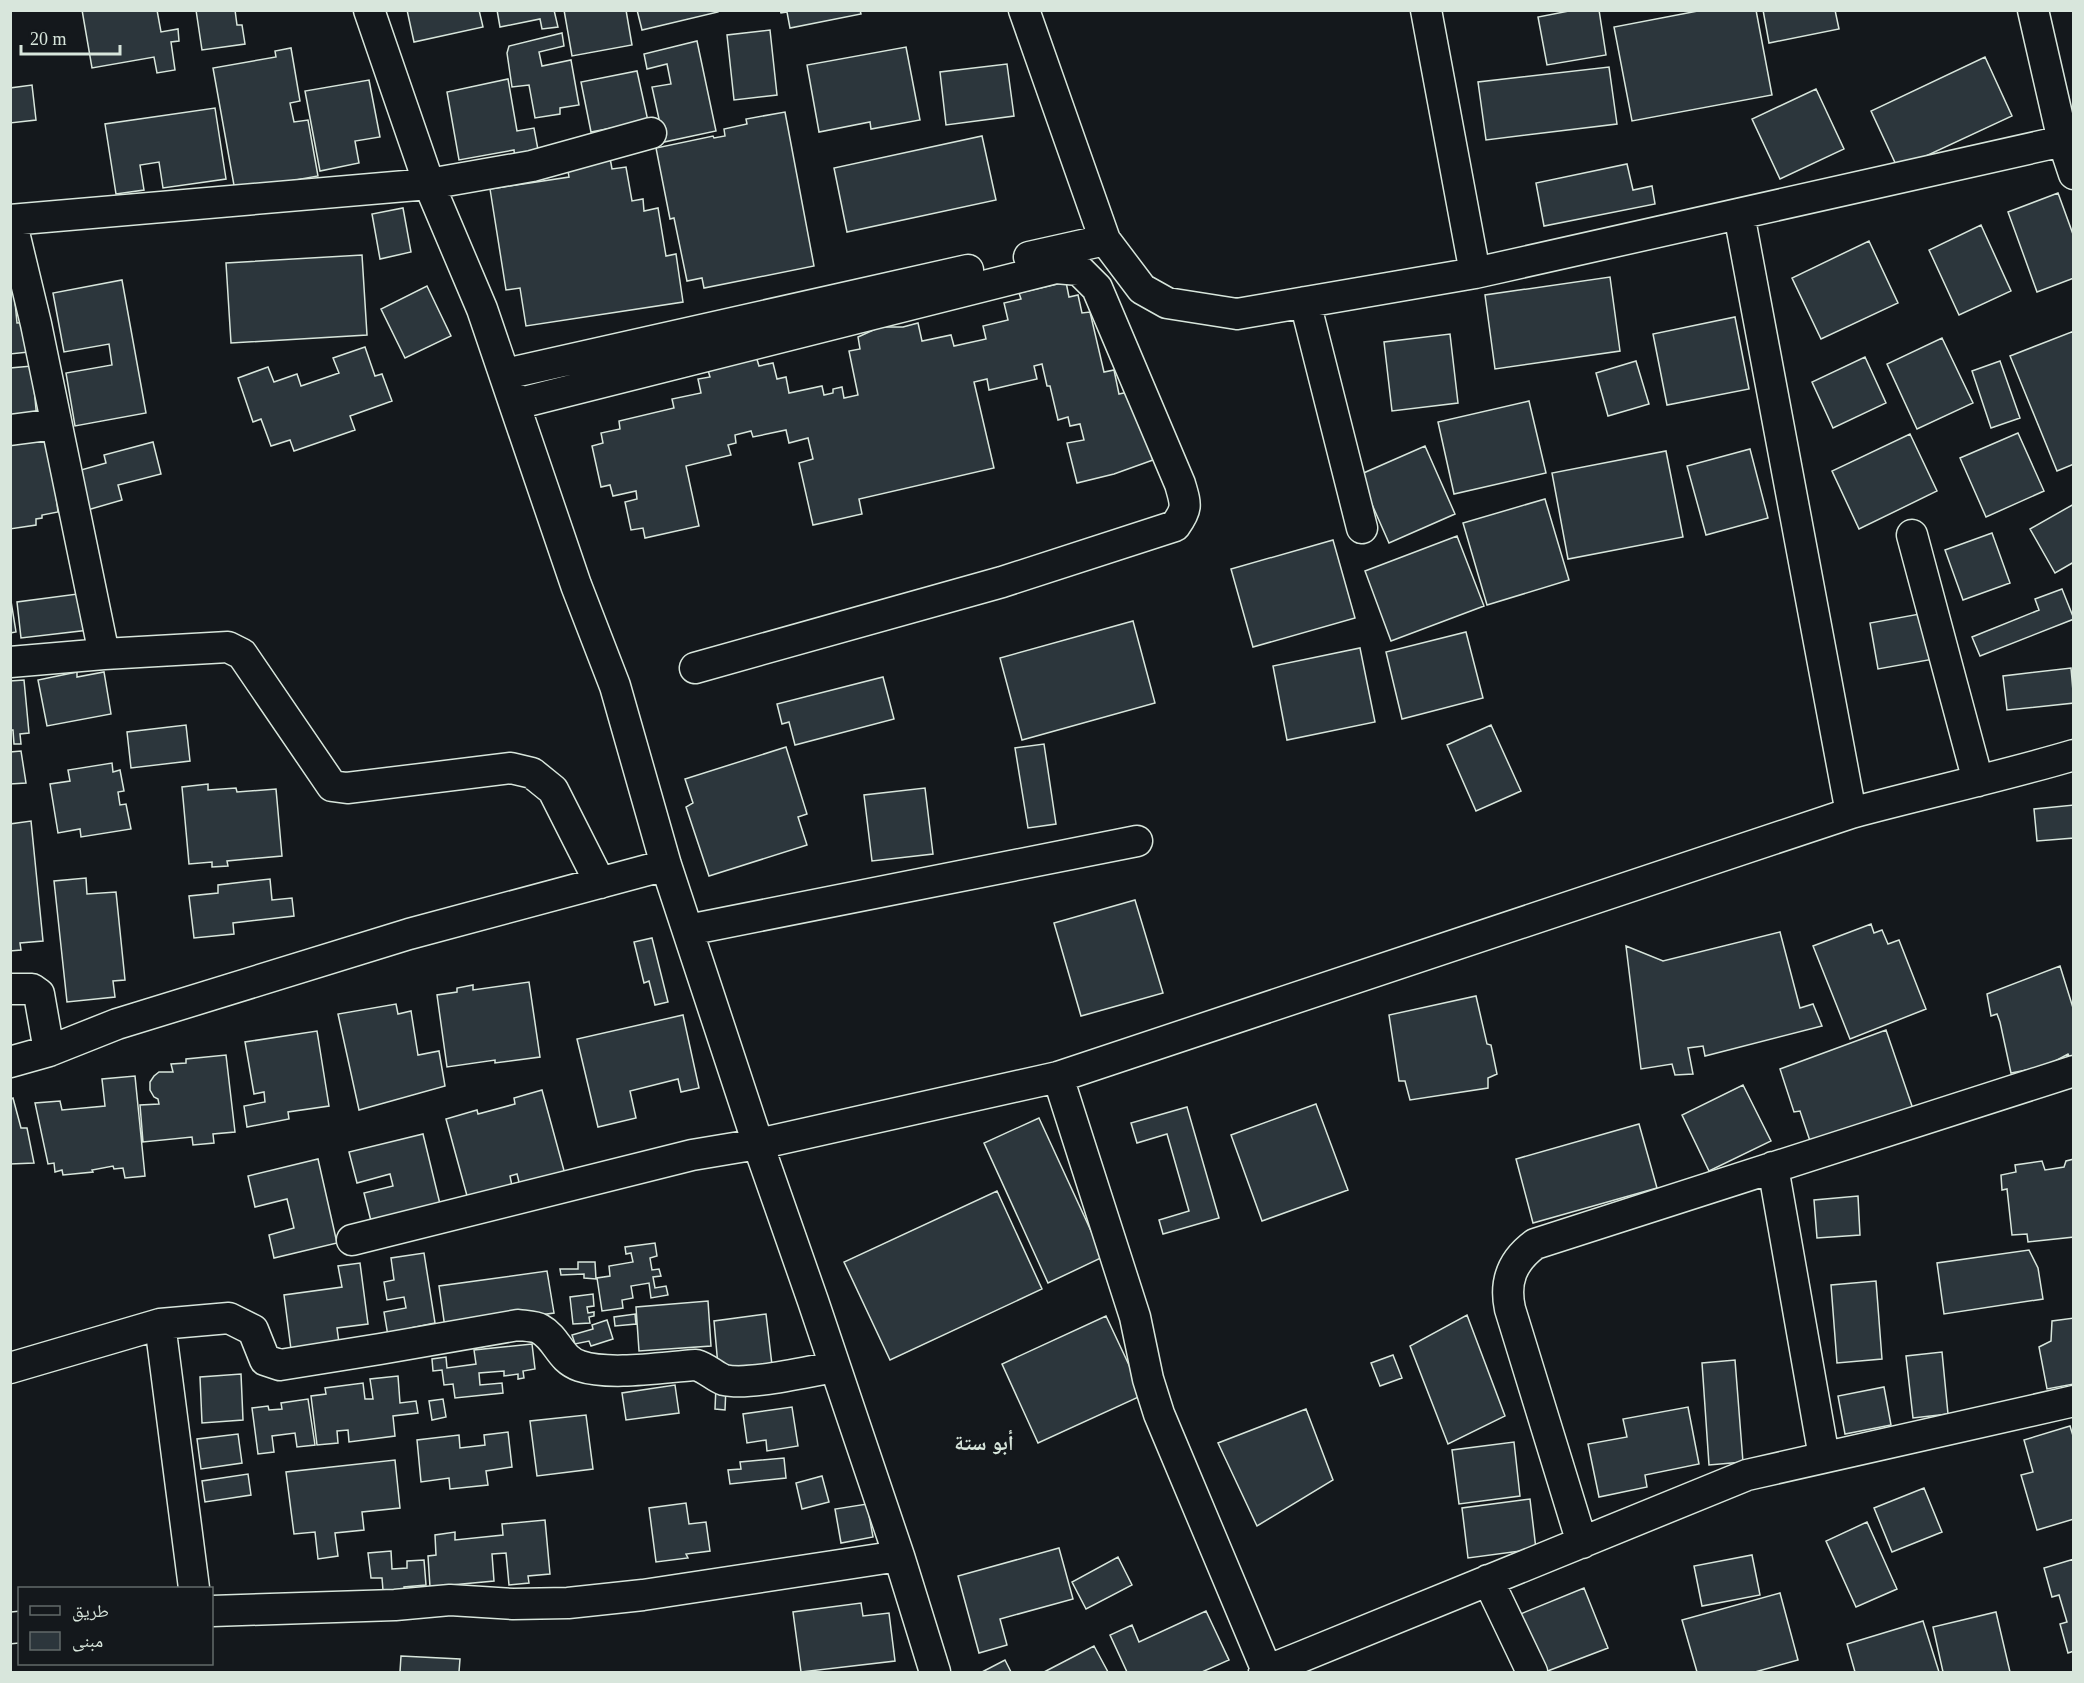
<svg xmlns="http://www.w3.org/2000/svg" width="2084" height="1683" font-family="'Times New Roman','Noto Naskh Arabic',serif">
<rect width="100%" height="100%" fill="#14181c"/>
<path fill="#2c363c" stroke="#d8e6dc" stroke-width="1.5" d="M82,10H157L161,32L178,29L179,41L171,42L175,70L157,73L154,57L92,68Z
M196,10H235L237,25H242L245,44L202,50Z
M407,10H479L483,27L414,42Z
M497,10H554L558,27L542,29L540,19L500,27Z
M564,10H626L632,45L572,56Z
M637,10H718V12L642,30Z
M780,10H860L861,14L790,28L787,12L781,13Z
M1574,10H1599L1606,55L1547,65L1538,17Z
M1703,10H1756L1772,95L1632,121L1614,27Z
M1763,10H1835L1839,29L1769,43Z
M770,30L777,95L734,100L727,35Z
M562,33L564,46L539,52L542,66L571,60L579,105L560,108V114L535,118L529,85L512,87L507,53L509,46Z
M697,41L716,131L664,142L652,87L671,84L667,64L647,69L644,54Z
M906,47L920,120L871,129L870,122L819,132L807,65Z
M291,48L300,101L290,103L294,122L308,120L318,176L235,191L213,68L276,57L275,51Z
M1985,57L2012,116L1898,169L1871,111Z
M1007,64L1014,116L946,125L940,72Z
M1609,67L1617,124L1486,140L1478,82Z
M637,71L648,121L591,132L581,82Z
M508,79L517,131L534,128L539,155L515,159L514,150L459,160L447,92Z
M369,80L380,137L355,141L359,163L320,171L305,91Z
M32,85L36,120L10,123V88Z
M1816,89L1844,149L1780,179L1752,119Z
M215,108L226,179L163,188L159,162L140,165L144,190L116,194L105,124Z
M785,112L814,266L704,288L702,278L687,281L674,218L670,219L656,148L713,136L714,138L725,136L724,129L747,124L746,119Z
M982,136L996,200L847,232L834,168Z
M610,158L612,169L626,167L632,201L643,199L644,211L658,208L666,256L676,254L683,302L526,326L520,288L506,290L490,189L569,177L567,165Z
M1627,164L1633,190L1652,186L1655,204L1544,226L1536,183Z
M2058,193L2074,237V278L2037,292L2008,212Z
M403,208L411,252L380,259L372,214Z
M1981,225L2011,291L1959,315L1929,250Z
M1869,241L1898,303L1821,339L1792,278Z
M362,255L367,335L231,343L226,263Z
M1610,277L1620,351L1495,369L1485,295Z
M10,280H13L17,323L35,322L38,351L10,354Z
M122,280L146,413L75,426L66,373L112,365L109,344L64,352L53,293Z
M1066,282L1069,297L1078,295L1082,313L1090,312L1104,372L1114,370L1119,394L1128,392L1136,401L1153,460L1114,474L1077,483L1067,443L1084,440L1080,424L1070,426L1068,417L1058,420L1050,386H1047L1042,364L1034,366L1037,379L989,390L987,379L974,382L994,468L859,499L862,514L813,525L799,463L813,459L808,438L789,443L786,430L753,437L751,431L735,435L736,443L728,445L731,455L686,466L699,526L645,538L643,528L631,530L625,502L637,499L636,491L613,496L610,485L601,487L592,446L603,443L601,433L620,429L619,421L674,408L672,399L701,393L698,379L710,377L707,367L756,356L759,366L773,363L777,379L786,377L789,393L822,386L824,395L833,393V389L842,387L844,398L858,395L849,351L860,349L858,337L880,327H903L918,323L922,341L951,335L954,346L986,339L983,326L1008,320L1004,303L1021,299L1019,293Z
M427,286L451,336L405,358L381,309Z
M1735,317L1749,389L1667,405L1653,334Z
M2074,331V464L2057,471L2010,356Z
M1450,334L1458,403L1392,411L1384,342Z
M1942,338L1973,403L1917,429L1887,364Z
M365,347L375,376L382,374L392,401L350,416L355,430L294,451L290,440L271,446L261,419L253,422L238,378L268,367L274,382L297,374L301,386L339,373L333,358Z
M1865,357L1886,403L1833,428L1812,382Z
M1636,361L1649,404L1608,416L1596,373Z
M2000,361L2020,418L1991,428L1972,371Z
M32,366L37,420L10,423V368Z
M1529,401L1546,473L1454,494L1438,422Z
M2018,433L2044,491L1986,517L1960,458Z
M1910,434L1937,491L1859,529L1832,471Z
M49,436L58,512L42,515V518L36,519V525L10,529V441Z
M153,442L161,474L118,485L122,500L84,511L74,472L106,463L104,455Z
M1425,446L1455,514L1389,543L1359,475Z
M1750,449L1768,518L1706,535L1687,466Z
M1666,451L1683,537L1568,559L1552,473Z
M1545,499L1569,580L1487,605L1463,523Z
M2074,504V562L2055,573L2030,529Z
M1992,533L2010,583L1963,600L1945,550Z
M1457,536L1484,606L1391,641L1365,571Z
M1333,540L1355,618L1253,647L1231,569Z
M2062,589L2074,619L1980,656L1972,637L2039,610L2035,599Z
M85,593L89,630L21,638L17,602Z
M10,595L16,632L10,633Z
M1925,613L1934,659L1878,669L1870,623Z
M1133,621L1155,703L1022,740L1000,658Z
M1466,632L1483,698L1402,719L1386,652Z
M1360,648L1375,722L1287,740L1273,666Z
M2071,668L2074,703L2007,710L2003,676Z
M77,672V677L104,672L111,714L47,726L38,680Z
M883,677L894,719L795,745L789,722L782,724L777,704Z
M24,680L29,733L20,734L21,744H14L13,730H10V681Z
M186,725L190,761L131,768L127,732Z
M1491,725L1521,791L1476,811L1447,745Z
M1044,744L1056,824L1028,828L1015,748Z
M786,747L807,814L798,817L807,845L709,876L686,807L693,803L685,779Z
M21,751L26,783L10,784V752Z
M112,763L113,772L120,770L124,791L118,792L120,805L126,804L131,829L81,837L80,829L58,833L50,784L70,781L68,770Z
M208,784V790L236,788L237,792L276,789L282,856L227,861L228,866L212,867V862L189,864L182,787Z
M925,788L933,854L872,861L864,795Z
M2074,805V838L2037,841L2034,809Z
M31,821L43,941L20,943L21,950L10,951V824Z
M86,878L87,894L116,892L125,980L113,981L115,997L67,1002L54,881Z
M270,879L272,900L292,898L294,916L233,923L234,934L194,938L189,896L218,893V885Z
M1135,900L1163,993L1081,1016L1054,923Z
M1871,924L1874,933L1882,930L1888,944L1899,940L1926,1009L1850,1039L1813,946Z
M1780,932L1800,1008L1813,1004L1822,1026L1705,1056L1703,1046L1688,1048L1693,1074L1675,1075L1672,1064L1641,1069L1626,946L1663,961Z
M652,938L668,1002L655,1005L649,981L644,983L634,942Z
M2060,966L2074,1011V1058L2071,1060L2068,1054L2046,1066L2011,1073L2000,1022L1997,1014L1991,1016L1987,994Z
M529,982L540,1057L495,1063V1060L447,1067L437,995L457,992V988L473,985V990Z
M1476,996L1487,1044L1491,1045L1497,1074L1488,1078V1088L1410,1100L1405,1081H1399L1389,1015Z
M396,1004L398,1014L411,1011L418,1055L439,1051L445,1086L359,1110L338,1014Z
M683,1015L699,1088L681,1092L678,1079L630,1091L636,1118L598,1127L577,1039Z
M1886,1030L1913,1109L1810,1141L1800,1111L1794,1112L1780,1069Z
M317,1031L329,1106L288,1112L289,1119L247,1127L244,1106L265,1102L264,1092L254,1094L245,1042Z
M226,1055L235,1132L213,1134L214,1143L193,1145L192,1137L143,1142L140,1105L159,1104L158,1099L154,1097L150,1090V1082L154,1076L159,1072H173L171,1064L186,1063V1059Z
M135,1076L145,1176L125,1178L123,1168L114,1169L113,1166L92,1170L93,1172L63,1175L62,1170L55,1172L54,1163L48,1164L35,1103L60,1101L62,1110L105,1106L102,1079Z
M1743,1085L1771,1141L1709,1171L1682,1115Z
M542,1090L566,1178L521,1190L517,1174L510,1176L513,1191L469,1203L446,1119L477,1110L478,1114L515,1104L514,1098Z
M13,1098L21,1128H27L34,1163L10,1164V1099Z
M1316,1104L1348,1190L1262,1221L1231,1135Z
M1187,1107L1219,1218L1163,1234L1159,1220L1189,1211L1167,1134L1137,1143L1131,1123Z
M1039,1118L1103,1257L1048,1283L984,1143Z
M1639,1124L1657,1188L1533,1223L1516,1159Z
M423,1134L440,1204L371,1221L364,1193L393,1186L390,1174L357,1183L349,1152Z
M318,1159L337,1243L274,1258L269,1235L294,1228L287,1199L255,1207L248,1176Z
M2074,1159V1237L2028,1242L2027,1234L2012,1235L2007,1189L2002,1190L2001,1175L2016,1172L2015,1165L2042,1161L2045,1170L2064,1167L2066,1161Z
M997,1191L1042,1289L890,1360L844,1262Z
M1858,1196L1860,1235L1817,1238L1814,1200Z
M655,1243L657,1256L650,1258L652,1270L659,1269L661,1276L653,1277L655,1288L666,1286L668,1295L651,1298L649,1283L631,1286L633,1298L622,1300L623,1308L602,1311L597,1278L610,1276L609,1266L633,1262L631,1253L626,1254L625,1247Z
M2029,1250L2038,1268L2043,1299L1944,1314L1937,1263Z
M424,1253L435,1323L410,1328L412,1339L389,1342L384,1312L406,1308L404,1297L387,1300L384,1282L394,1280L391,1258Z
M578,1262H595L596,1279L584,1278V1274L561,1275L560,1269H578Z
M360,1263L368,1324L337,1328L340,1350L292,1357L284,1295L342,1287L338,1266Z
M547,1271L554,1313L445,1328L439,1286Z
M1876,1281L1882,1359L1837,1363L1831,1285Z
M593,1294L594,1306L587,1307L588,1313L594,1312V1316L589,1317L590,1323L573,1324L570,1297Z
M708,1301L711,1346L639,1351L636,1307Z
M635,1314L636,1324L615,1326L614,1317Z
M766,1314L772,1365L718,1366L714,1321Z
M1467,1315L1505,1416L1448,1444L1410,1346Z
M1106,1316L1143,1395L1038,1443L1002,1364Z
M2074,1318V1384L2047,1389L2039,1347L2051,1341L2052,1321Z
M607,1320L613,1339L591,1346L589,1341L575,1344L572,1335L593,1329L592,1325Z
M532,1344L535,1369L523,1371L524,1378L518,1379V1374L504,1376V1371L479,1373L480,1385L502,1383L503,1393L455,1398L453,1384L444,1385L442,1370L433,1371L432,1359L446,1357L447,1368L476,1364L474,1350Z
M1942,1352L1948,1414L1913,1418L1906,1356Z
M1393,1355L1402,1378L1380,1386L1371,1363Z
M1735,1360L1743,1462L1709,1465L1702,1363Z
M241,1374L243,1420L202,1423L200,1377Z
M398,1376L400,1403L416,1401L418,1413L393,1416L395,1436L349,1442L348,1430L337,1431L338,1443L317,1445L311,1396L326,1394L325,1388L363,1383L365,1399H373L370,1379Z
M675,1385L679,1413L626,1420L622,1393Z
M716,1386L726,1387L725,1410L715,1409Z
M1884,1387L1891,1425L1845,1434L1838,1396Z
M308,1399L315,1445L297,1447L295,1433L272,1436L274,1452L258,1454L252,1408L268,1406L269,1410L282,1409L281,1403Z
M443,1399L446,1417L432,1420L429,1401Z
M792,1407L798,1446L767,1451L766,1440L747,1443L743,1414Z
M1688,1407L1699,1464L1645,1475L1647,1487L1599,1497L1588,1444L1627,1437L1623,1419Z
M1306,1409L1333,1480L1257,1526L1218,1443Z
M586,1415L593,1469L537,1476L530,1421Z
M2070,1426L2074,1439V1519L2037,1530L2021,1475L2033,1472L2024,1440Z
M508,1432L512,1467L486,1471L488,1485L450,1489L449,1478L421,1482L417,1440L459,1435L460,1448L485,1445L484,1435Z
M238,1434L242,1463L201,1469L197,1439Z
M1514,1442L1520,1496L1459,1504L1452,1450Z
M784,1458L786,1478L730,1484L728,1470L741,1469L740,1462Z
M395,1460L400,1508L362,1512L364,1530L335,1533L338,1556L318,1559L315,1532L294,1534L286,1472Z
M248,1474L251,1495L205,1502L202,1481Z
M822,1476L829,1502L802,1509L796,1483Z
M1924,1488L1942,1532L1892,1552L1874,1508Z
M1530,1499L1536,1549L1468,1558L1462,1508Z
M686,1503L689,1524L706,1522L710,1551L686,1554L688,1558L656,1562L649,1508Z
M867,1504L873,1537L841,1543L835,1509Z
M545,1520L550,1574L528,1576L529,1583L509,1585L506,1553L492,1554L494,1581L430,1587L428,1556L436,1555L435,1535L455,1532V1540L503,1535L502,1524Z
M1867,1522L1897,1589L1856,1607L1826,1541Z
M1059,1548L1073,1599L1000,1619L1007,1645L979,1653L958,1576Z
M391,1551L392,1569L407,1568V1561L424,1560L426,1585L404,1587L405,1601L384,1603L382,1578H371L368,1553Z
M1752,1555L1760,1595L1702,1606L1694,1566Z
M1118,1557L1132,1585L1086,1609L1072,1582Z
M2074,1559V1651L2068,1653L2060,1624L2067,1622L2059,1595L2052,1597L2044,1568Z
M1584,1588L1608,1648L1545,1672L1513,1617Z
M1780,1593L1798,1660L1755,1672H1697L1682,1620Z
M861,1603L863,1616L889,1613L895,1661L801,1672L793,1612Z
M1206,1611L1229,1660L1202,1672H1127L1110,1635L1132,1625L1139,1642Z
M1996,1612L2010,1672H1943L1933,1627Z
M1923,1621L1939,1672H1855L1847,1644Z
M1094,1646L1108,1672H1044Z
M401,1656L460,1659L459,1672H400Z
M1005,1660L1011,1672H982Z"/>
<g fill="none" stroke-linecap="round" stroke-linejoin="round">
<defs>
<path id="minor" d="M369,10L429,184L482,309L576,585L615,686L666,865L758,1144L813,1301L899,1556L935,1672
M1024,10L1105,240L1142,289L1167,303L1237,314L1475,273L2063,141
M1426,10L1475,273
M2033,10L2063,141L2074,174
M1739,214L1851,813
M10,220L429,184L532,166L651,133
M1029,257L1105,240
M1305,302L1362,528
M505,374L968,270
M516,404L1056,268L1079,270L1097,288L1180,484C1186,505 1188,508 1175,526L1002,582L695,668
M10,430L56,424
M1912,535L1978,781
M104,654L228,647L242,654L332,786L347,788L511,768L532,773L553,790L600,883
M10,662L104,654L36,324L11,220
M688,930L1137,841
M10,989H32L39,994L49,1051
M10,1062L49,1051L117,1024L409,934L666,865
M1058,1077L1135,1317L1148,1379L1159,1414L1267,1671
M1773,1167L1824,1457
M352,1240L692,1155L758,1144L1058,1077L1851,813C1925,793 2000,777 2074,755
M160,1324L194,1588
M10,1368L160,1324L229,1318L253,1330L265,1360L280,1365L380,1349L518,1325C525,1326 535,1326 540,1329C558,1339 559,1359 580,1366C610,1376 664,1367 696,1365C707,1368 715,1377 724,1380C749,1386 809,1371 835,1367
M1582,1543L1510,1309C1504,1281 1512,1261 1535,1244L2074,1071
M1488,1580L1532,1672
M212,1611L395,1605L450,1600L513,1604L568,1603L643,1595L899,1556
M10,1628L20,1627
M1264,1672L1747,1475L2074,1401"/>
</defs>
<use href="#minor" stroke="#d8e6dc" stroke-width="33"/>
<use href="#minor" stroke="#14181c" stroke-width="30"/>
</g>
<g text-anchor="middle" dominant-baseline="central" stroke-width="4.5" stroke-linejoin="round" paint-order="stroke">
<g font-size="21" font-weight="bold" fill="#d8e6dc" stroke="#14181c">
<text x="984" y="1443">أبو ستة</text>
</g>
</g>
<rect width="2084" height="1683" fill="none" stroke="#d8e6dc" stroke-width="24"/>
<rect x="18" y="1587" width="195" height="78" fill="#14181c" stroke="#626a69" stroke-width="1.5"/>
<rect x="30" y="1606" width="30" height="9" fill="#14181c" stroke="#626a69" stroke-width="1.5"/>
<text x="72" y="1617" font-size="18" fill="#d8e6dc">طريق</text>
<rect x="30" y="1632" width="30" height="18" fill="#2c363c" stroke="#626a69" stroke-width="1.5"/>
<text x="72" y="1647" font-size="18" fill="#d8e6dc">مبنى</text>
<path d="M21 45v9h99v-9" fill="none" stroke="#d8e6dc" stroke-width="3"/>
<text x="30" y="45" font-size="18" fill="#d8e6dc" stroke="#14181c" stroke-width="4.5" paint-order="stroke">20 m</text>
</svg>
